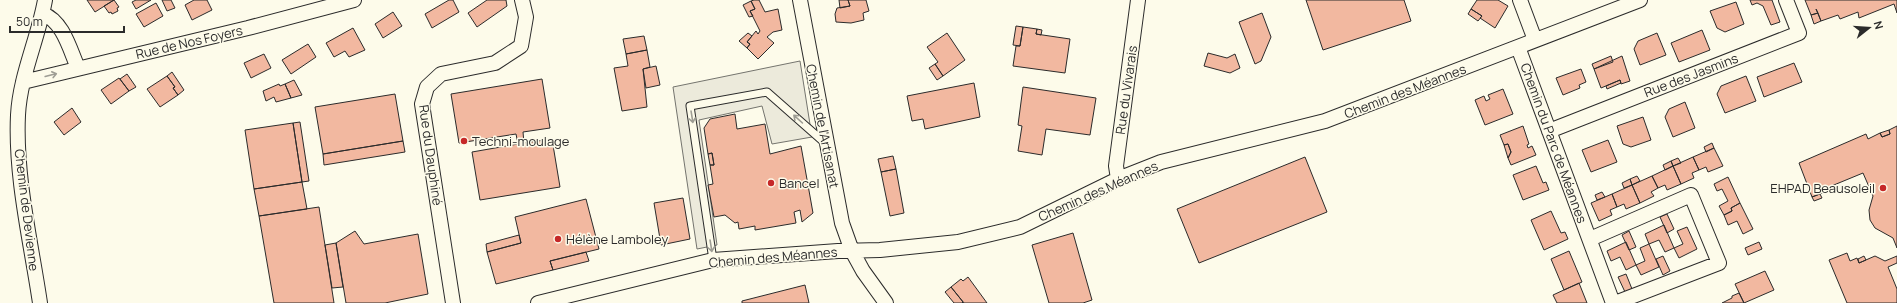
<svg xmlns="http://www.w3.org/2000/svg" width="1897" height="303" font-family="Manrope,sans-serif">
<rect width="100%" height="100%" fill="#fdfbea"/>
<path fill="#eceadb" stroke="#74746e" d="M800,61L812,137L772,144L762,106L699,120L717,245L697,249L673,87Z"/>
<path fill="#f2b8a0" stroke="#2b2b2b" d="M87,0H114L95,12Z
M114,0L119,7L117,8L118,11L112,14L111,12L109,13L104,6Z
M136,0H151L136,9L132,2Z
M162,0H171L175,8L167,11Z
M194,0H207L212,10L192,20L185,5Z
M449,0H453L459,12L432,28L425,14Z
M487,0H506L507,6L477,27L468,13Z
M754,0H759L765,12L778,9L782,30L773,32L767,37L774,43L758,59L747,48L750,44L747,42L756,31L758,34L760,31L750,11L755,9L751,1Z
M839,0H848L850,6L840,8Z
M848,0H866L869,11L863,13L864,20L851,23L836,22L835,14L837,8L850,6Z
M1306,0H1404L1411,21L1323,50Z
M1477,0H1498L1508,6L1495,28L1480,18L1482,16L1471,9Z
M1750,0H1772L1780,22L1771,25L1763,6L1757,3L1752,5Z
M1805,0H1897V13L1894,4L1859,18L1858,12L1840,19L1838,15L1821,21L1816,9L1818,13L1811,15Z
M751,1L755,9L750,11L753,16L749,17L743,5Z
M1736,2L1744,24L1725,32L1717,28L1710,11Z
M156,3L163,16L144,27L136,14Z
M1471,9L1482,16L1478,21L1468,14Z
M393,12L402,26L383,38L375,24Z
M1262,13L1271,37L1261,61L1255,64L1239,22Z
M1818,13L1821,21L1814,24L1811,15Z
M1016,26L1023,27L1020,46L1013,45Z
M1023,27L1037,29L1036,34L1070,39L1065,73L1013,66L1016,46H1020Z
M353,28L365,50L349,57L345,51L334,57L326,43Z
M1037,29L1042,30L1041,35L1036,34Z
M1702,30L1710,50L1679,62L1671,43Z
M748,33L752,36L747,42L750,44L747,48L739,41Z
M947,33L965,60L943,76L935,64L938,62L927,47Z
M1657,33L1666,55L1640,65L1634,49L1638,41Z
M644,36L647,50L626,54L623,39Z
M308,44L316,57L291,74L282,60Z
M647,50L650,67L643,69L647,107L622,111L614,68L628,66L626,54Z
M1208,53L1227,58L1235,54L1240,68L1230,73L1204,66Z
M264,54L271,68L251,78L244,63Z
M1611,56L1613,62L1594,69L1592,64Z
M1622,56L1630,81L1621,84L1620,80L1601,88L1594,69Z
M1794,63L1802,82L1764,97L1757,77Z
M935,64L943,76L937,80L929,68Z
M656,66L660,85L646,88L643,69Z
M1581,69L1586,82L1579,85L1580,88L1563,95L1556,78Z
M172,72L184,90L178,95L173,88L175,87L167,76Z
M127,74L136,87L129,91L120,79Z
M167,76L175,87L173,88L178,95L160,107L147,89Z
M1746,76L1756,101L1725,113L1717,94L1721,86Z
M119,78L129,91L111,104L101,90Z
M542,79L550,128L523,132L524,143L552,139L560,187L480,200L472,152L518,144L516,134L459,143L451,94Z
M294,80L302,95L291,98L285,84Z
M1620,80L1621,83L1607,89L1606,86Z
M974,83L980,117L925,129L923,119L912,121L907,96Z
M279,84L280,86L285,84L291,98L276,102L274,97L266,101L263,91Z
M1023,87L1096,98L1090,135L1046,129L1042,155L1018,151L1022,126L1018,125Z
M1503,89L1513,114L1485,125L1475,100L1484,96L1486,101L1490,99L1488,95Z
M395,94L403,141L323,154L315,107Z
M1685,102L1695,128L1673,137L1665,117L1669,109Z
M72,108L81,122L64,135L54,122Z
M735,114L737,129L765,124L770,154L801,146L813,213L802,222L800,210L794,212L796,223L755,230V226L739,229L738,222L735,223L725,215L714,217L708,185L713,184L710,165H714L712,153L708,154L704,128L710,119Z
M1643,117L1651,140L1631,147L1623,144L1617,126Z
M300,122L309,181L302,182L293,123Z
M293,123L302,182L254,189L245,130Z
M1523,126L1529,144L1527,145L1528,148L1532,146L1536,155L1511,165L1508,158L1511,152L1508,144L1504,145L1500,135Z
M1897,126V248L1893,238L1875,228L1870,220L1869,210L1873,196L1863,173L1829,187L1830,190L1812,197L1799,163L1866,134L1868,139L1880,133L1882,137L1890,134L1889,130Z
M1889,130L1890,134L1882,137L1880,133Z
M1608,140L1617,162L1591,172L1582,150Z
M403,141L405,152L324,165L323,154Z
M1712,143L1714,148L1706,152L1704,147Z
M1508,144L1511,152L1508,158L1504,145Z
M1714,148L1723,166L1708,172L1706,167L1699,170L1693,157Z
M712,153L714,165H710L708,154Z
M893,156L896,169L881,172L878,159Z
M1305,157L1327,212L1199,263L1177,209Z
M1693,157L1699,170L1692,173L1694,178L1681,184L1673,166Z
M1678,158L1681,163L1673,166L1671,161Z
M1671,161L1673,166L1665,170L1663,165Z
M1536,166L1543,183L1546,182L1549,190L1523,200L1513,175Z
M1673,166L1681,184L1667,190L1665,185L1658,188L1652,176Z
M896,169L904,213L890,216L881,172Z
M1637,176L1640,181L1632,185L1630,179Z
M1652,176L1658,188L1651,192L1654,196L1640,203L1632,185Z
M1728,177L1740,203L1731,208L1732,211L1724,215L1719,206L1728,201L1722,189L1717,191L1714,184Z
M1630,179L1632,185L1624,188L1622,183Z
M302,182L307,209L259,216L254,189Z
M1632,185L1640,203L1626,209L1624,204L1617,207L1612,194Z
M1602,192L1605,197L1597,200L1595,195Z
M1612,194L1617,207L1610,210L1612,215L1599,221L1591,203Z
M1820,194L1822,198L1814,201L1812,197Z
M683,198L690,239L661,245L654,203Z
M586,199L599,249L550,261L553,270L496,284L487,252L521,243L515,217Z
M1740,203L1753,229L1743,234L1737,221L1728,225L1724,215L1732,211L1731,208Z
M319,207L334,303H274L259,216Z
M1551,211L1561,233L1565,232L1568,239L1544,250L1531,220Z
M1667,214L1674,229L1667,233L1660,217Z
M1664,225L1674,248L1665,252L1659,240L1649,244L1645,234Z
M1687,227L1697,249L1679,258L1674,248L1683,244L1677,231Z
M355,231L364,244L418,234L428,294L385,303H346L336,243Z
M1629,231L1636,247L1629,250L1622,235Z
M1073,233L1092,300L1083,303H1049L1032,245Z
M519,235L521,243L487,252L486,244Z
M1626,242L1636,265L1626,270L1620,257L1611,261L1607,251Z
M1759,242L1762,249L1748,255L1745,248Z
M336,243L343,287L332,288L325,245Z
M1649,244L1659,267L1641,275L1636,265L1645,261L1640,248Z
M1569,251L1582,282L1564,290L1551,259Z
M586,252L589,261L553,270L550,261Z
M1847,253L1850,261L1857,258L1859,263L1875,256L1885,261L1897,256V263L1888,267L1897,289V303H1847L1829,260Z
M1663,256L1670,271L1663,275L1656,259Z
M1864,256L1866,260L1859,263L1858,259Z
M1765,271L1774,290L1744,303L1735,284Z
M1626,274L1632,289L1625,292L1618,277Z
M968,277L987,303H964L951,287L961,279L963,281Z
M1579,283L1587,303H1557L1553,295Z
M805,285L809,303H742V301Z
M951,287L963,302L962,303H954L945,292Z
M1739,293L1744,303H1722L1732,298V296Z"/>
<g fill="none" stroke-linecap="round" stroke-linejoin="round">
<defs>
<path id="lane" d="M713,260L690,106L767,92L825,143"/>
<path id="street" d="M800,0L842,223L852,251L863,271L886,303
M1520,0L1535,40
M43,14C63,21 70,50 78,68
M1518,47L1613,303
M23,82L248,28L354,0
M1549,131L1799,33L1786,0
M1118,179L1116,166L1138,0
M1590,239L1691,195L1719,263L1615,303
M40,303C31,242 15,177 18,115C20,76 38,39 45,0
M453,303L422,104L427,87L441,74L495,63L521,46L526,17L522,0
M538,303L713,260L838,251L880,250L958,242L1020,227L1118,179L1161,162L1325,121L1640,0"/>
</defs>
<use href="#lane" stroke="#2b2b2b" stroke-width="9"/>
<use href="#street" stroke="#2b2b2b" stroke-width="16"/>
<use href="#lane" stroke="#fdfbea" stroke-width="7"/>
<use href="#street" stroke="#fdfbea" stroke-width="14"/>
</g>
<defs><path id="oneway-shaft" d="M-6 0H5M1.5-3L5.5 0L1.5 3" fill="none" stroke-width="1.6" stroke-linecap="round" stroke-linejoin="round"/></defs>
<g stroke="#9e9d94">
<use href="#oneway-shaft" transform="translate(51 75) rotate(-14)"/>
<use href="#oneway-shaft" transform="translate(692 117) rotate(81)"/>
<use href="#oneway-shaft" transform="translate(798 119) rotate(-138)"/>
<use href="#oneway-shaft" transform="translate(711 246) rotate(81)"/>
</g>
<g fill="#c62828" stroke="#fdfbea" stroke-width="1.5">
<circle cx="464" cy="141" r="4"/>
<circle cx="771" cy="183" r="4"/>
<circle cx="1883" cy="188" r="4"/>
<circle cx="558" cy="239" r="4"/>
</g>
<g text-anchor="middle" dominant-baseline="central" stroke-width="3" stroke-linejoin="round" paint-order="stroke">
<g font-size="13" fill="#2b2b2b" stroke="#fdfbea">
<text transform="translate(189 42) rotate(-13)">Rue de Nos Foyers</text>
<text transform="translate(1691 75) rotate(-21)">Rue des Jasmins</text>
<text transform="translate(1126 90) rotate(-82)">Rue du Vivarais</text>
<text transform="translate(1405 91) rotate(-21)">Chemin des Méannes</text>
<text transform="translate(823 126) rotate(79)">Chemin de l'Artisanat</text>
<text transform="translate(1554 143) rotate(70)">Chemin du Parc de Méannes</text>
<text transform="translate(431 155) rotate(82)">Rue du Dauphiné</text>
<text transform="translate(1098 191) rotate(-24)">Chemin des Méannes</text>
<text transform="translate(27 210) rotate(83)">Chemin de Devienne</text>
<text transform="translate(773 257) rotate(-5)">Chemin des Méannes</text>
</g>
<g font-size="13" fill="#2b2b2b" stroke="#fdfbea" text-anchor="start">
<text x="472" y="141">Techni-moulage</text>
<text x="779" y="183">Bancel</text>
<text x="1875" y="188" text-anchor="end">EHPAD Beausoleil</text>
<text x="566" y="239">Hélène Lamboley</text>
</g>
</g>
<g transform="translate(1869 28) rotate(73)" stroke="#fdfbea" stroke-width="3" paint-order="stroke">
<path d="M0-3L7 15L0 10L-7 15Z" fill="#2b2b2b"/>
<text y="-6" font-size="11" font-weight="bold" text-anchor="middle" fill="#2b2b2b">N</text>
</g>
<path d="M10 26v6h114v-6" fill="none" stroke="#2b2b2b" stroke-width="2"/>
<text x="16" y="26" font-size="12" fill="#2b2b2b" stroke="#fdfbea" stroke-width="3" paint-order="stroke">50 m</text>
</svg>
